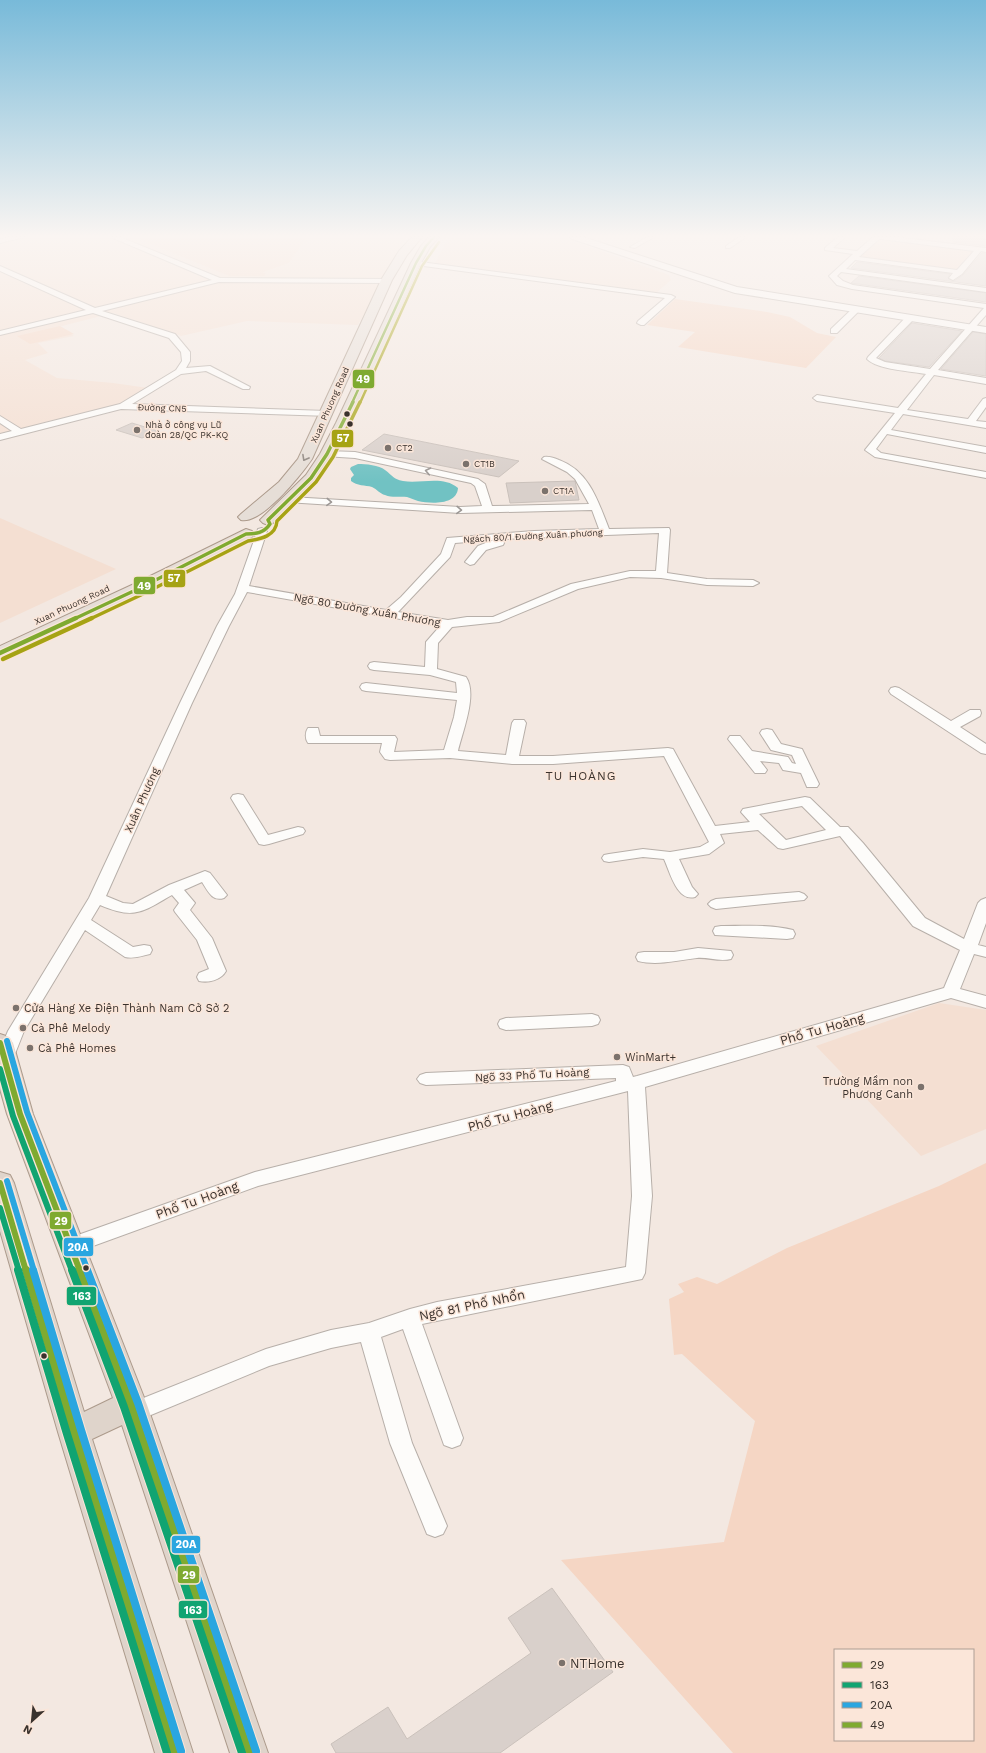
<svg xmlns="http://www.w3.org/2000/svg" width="986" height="1753" font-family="'Work Sans',sans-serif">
<rect width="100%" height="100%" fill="#f3e8e1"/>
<path fill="#f4dfd2" d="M0,237H133L229,276H263L266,273H263L266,271L289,263L307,237H406L358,325L247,321L181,336L113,313L58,327L74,336L38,343L48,353L25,360L57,378L113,383L148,388L128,400L107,409L0,436Z
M458,237H561L669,275L671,280L656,293L435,263L445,244Z
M0,518L50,540L116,569L0,623Z
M939,1003L986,1010V1129L921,1156L816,1046Z"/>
<path fill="#f5d6c4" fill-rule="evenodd" d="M133,237H307L289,263L266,271L263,273H266L264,276H229Z
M877,237H881L979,249L959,272L853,258Z
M675,299L767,312L790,317L817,333L836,337L806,368L678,347L695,332L647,325Z
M60,326L74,334L30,344L17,336Z
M986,1163V1753H733L561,1560L724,1542L755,1421L682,1354L674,1355L669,1299L684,1292L678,1284L697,1277L717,1284L787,1248L939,1186ZM835,1650H973V1740H835Z"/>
<path fill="#71c2c3" d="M358,464C366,464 379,465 385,470C393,476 393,479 403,481C421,484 443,475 458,488C457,505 431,504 418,501C414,500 411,498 407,497C400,496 392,498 385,495C380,494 377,489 372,487C365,485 357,486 351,481V478L354,475L350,469L351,467Z"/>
<path fill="#d9d0cb" stroke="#cac1bb" d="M953,237H981L986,240V246L953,242Z
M982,253H986V286L851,268L857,262L950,274L948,278L954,281L963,275Z
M859,276L986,293V302L851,283Z
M912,323L962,331L929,367L885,361L879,358Z
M973,332L986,334V376L941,369Z
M132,423L158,431L142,438L116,430Z
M384,434L519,461L499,477L362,450Z
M575,481L579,500L510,503L506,483Z
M552,1588L613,1672L500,1753H336L331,1744L388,1707L407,1739L531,1653L508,1618Z"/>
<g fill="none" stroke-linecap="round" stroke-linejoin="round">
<defs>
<path id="minor" d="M12,237H24L0,243V239Z
M112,237H120L220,278L390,279V283H387L219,282L102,311L175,334L190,352V361L186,368L210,366L250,387L249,389H243L206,371L181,374L132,404L327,411L332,414L330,416L121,409L0,440V434L12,431L0,423V416L21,429L120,404L176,370L182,361L181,352L169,338L93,313L0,335V331L86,310L0,271V266L95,308L212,280L113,238Z
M647,237H654L635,248L630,247Z
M739,237H746L730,248H726V246Z
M838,237H845L833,248L857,251L873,237H895L986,248V252L981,251L962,274L953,280L949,278L953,273L855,260L846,269L986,288V292L841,272L837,276L843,281L853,285L986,304V315L938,370L986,378V384L934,375L907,410L968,419L983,399L986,398V407L976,421L986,422V428L903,414L891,430L986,447V453L887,434L876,449L881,453L986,472V478L875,457L865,450L895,413L817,401L813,398L817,395L898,408L926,374C911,371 878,370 867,359L868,357L907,316H913V320L876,358L885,362L930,369L984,308L852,289L837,285L829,276L853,254L825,250V248ZM879,239H881L974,251L957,270L859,257Z
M982,237H986V239L983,238Z
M413,261L671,295L675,297L644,325H641L637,323L638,321L665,298L416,265H413Z
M853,308H859L860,310L837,333H831V329Z
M327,451L355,452L478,479L485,484L492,506L589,504L575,479L567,472L542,459L544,457C549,456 554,458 559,460C589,471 598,501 609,529L669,528L670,530L667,573L707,579L753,580L759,583L753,586L707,585L661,578L630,577L578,589L499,622L452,627L438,643L437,669L466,677C478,694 462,733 458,751L506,755L512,723L514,720H524L526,723L519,756H553L668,748L673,749L715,826L750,822L741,812L743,809L805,797L810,798L840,827H848L863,843L925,918L964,939L978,903L981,900L986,898V923L978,945L986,947V957L974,954L960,989L986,996V1008L951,998L645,1087L652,1196L645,1273L642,1279L422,1324L463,1438L460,1445L452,1448L444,1445L403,1329L381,1337L412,1443L447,1526L443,1534L435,1537L427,1534L390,1443L361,1342L331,1348L269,1366L134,1422L126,1419L123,1412L126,1405L266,1349L331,1330L369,1323L410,1309L437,1302L626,1267L632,1196L628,1091L258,1186L71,1254L64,1252L61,1246L64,1240L255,1172L616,1081V1078L426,1085L420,1083L417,1079L420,1075L426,1073L623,1065L629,1067L633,1077L637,1076L944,988L960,950L913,926L840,836L783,849L778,848L758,830L720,834L724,843L709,854L679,859L692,887L698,894L695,897C677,902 670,872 664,859L643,857L609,862L604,861L602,858L604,855L609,854L643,849L670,852L700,847L709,842L664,756L553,764H512L450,758L390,760L385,759L380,752L382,743H308C305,739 305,732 308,728H318L320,736H395L397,739L394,752L444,750L454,717L457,700L366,691L362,690L360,687L362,684L366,683L457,693L456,682L430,675L374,670L370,669L368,666L370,663L374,662L425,667L426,642L440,626L247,592L229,626L192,703L106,896L123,903L133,904L169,885L200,873L205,871L210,873L227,895L224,898C212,902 208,891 202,882L184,890L195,903L190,910L212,938L226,971C221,980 209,983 199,981L197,977L199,973L209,969L197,940L175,912L174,910L179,903L172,895C142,912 135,920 100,905L91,920L133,947L144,945L150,946L152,950L150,954C141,956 134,959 125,957L85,930L24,1031L11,1064L5,1066L0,1065V1050L8,1031L89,898L180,703L217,626L235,594L258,529L262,528L267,531L249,586L386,610L401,597L441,554L447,538L534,531L599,529L592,510L460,513L286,502L285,500L290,497L460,507L482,506L475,486L471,483L355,458L324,456L322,454L324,452ZM659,533L656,571H630L571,584L493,617H467L448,620L398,612L450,557L455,543L493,540L478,546L465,562L470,565L474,564L486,550L503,545L504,543L503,539ZM802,806L826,830L786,840L759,814Z
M895,687L899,688L951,721L970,710H980L981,713L980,716L960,727L986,744V754L981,753L891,694L889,691L891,688Z
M767,729L772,730L781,744L802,749L819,784L817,787H807L801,773L783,770L779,763L760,761L767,770L765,773H755L728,739L730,736H740L752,751L788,757L792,763L796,764L792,755L771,750L760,733L762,730Z
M238,794L243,795L268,835L298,827L303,828L305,831L303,834L269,844L264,845L259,844L231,798L233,795Z
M799,892L804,894L807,897L804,900L716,909L711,907L708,904L711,901L716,899Z
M721,926C744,926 770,924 793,930L795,934L793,938L787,939L715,935L713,931L715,927Z
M698,948L731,951L733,955L731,959C719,962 708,957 697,958C678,960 658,966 638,961L636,957L638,953L644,952H674Z
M592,1014L598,1016L600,1020L598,1024L592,1026L506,1030L500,1028L498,1024L500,1020L506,1018Z"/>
<path id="secondary" d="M570,237H583L737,287L986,327V333L735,293L572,239Z"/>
<path id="primary" d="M412,237H422L407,255L392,280L312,459C301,475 261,525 241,520L238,517L241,514L279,482L298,459L381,280L399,251Z
M429,237H439L430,247L421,263L350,423L334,454L316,481L273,523L268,525L263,523L260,520L263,517L306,475L320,454L336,423L411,263L421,246Z
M246,529L252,531L254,534L252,537L146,592L0,658V646L134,584Z"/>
<path id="trunk" d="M0,1034L9,1037L13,1043L33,1114L147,1405L268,1753H230L122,1425L92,1439L193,1753H155L58,1432L0,1231V1172L10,1175L14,1183L84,1412L113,1398L7,1114L0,1089Z"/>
</defs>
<use href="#minor" stroke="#b7afa9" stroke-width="2"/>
<use href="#secondary" stroke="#b7afa9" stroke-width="2"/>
<use href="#primary" stroke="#ac9a8b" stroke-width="2"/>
<use href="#trunk" stroke="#ac9a8b" stroke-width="2"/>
<use href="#minor" fill="#fdfcfa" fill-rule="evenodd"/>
<use href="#secondary" fill="#fdfcfa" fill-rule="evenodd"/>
<use href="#primary" fill="#e6ded7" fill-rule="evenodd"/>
<use href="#trunk" fill="#dfd4cb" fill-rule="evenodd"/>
<defs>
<path id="bus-1-far1" d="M0,1043L20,1114L80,1271
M0,1183L26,1271"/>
<path id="bus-1" d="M26,1270L74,1432L174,1753
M79,1270L131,1405L249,1753"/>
<path id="bus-2-far1" d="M0,1069L13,1116L72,1271
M0,1208L19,1271"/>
<path id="bus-2" d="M18,1270L67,1434L167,1753
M72,1270L124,1407L242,1753"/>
<path id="bus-3-far1" d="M7,1041L27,1112L88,1271
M7,1181L34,1271"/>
<path id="bus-3" d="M33,1270L81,1430L181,1751
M87,1270L138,1403L256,1751"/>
<path id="bus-4-far2" d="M352,403L416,263L426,246L434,237"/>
<path id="bus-4-far1" d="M74,619L140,588L246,534C256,534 264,533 270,524L268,520L311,478L327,454L353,402"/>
<path id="bus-4" d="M0,653L76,618"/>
<path id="bus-5-far2" d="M360,403L422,266L439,242"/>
<path id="bus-5-far1" d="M90,619L143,594L248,541C261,539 276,536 277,521L316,482L333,457L360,402"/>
<path id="bus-5" d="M3,659L92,618"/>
</defs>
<use href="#bus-1-far1" stroke="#fbe6d9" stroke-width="9"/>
<use href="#bus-1" stroke="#fbe6d9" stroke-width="10"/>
<use href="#bus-2-far1" stroke="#fbe6d9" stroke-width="9"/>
<use href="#bus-2" stroke="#fbe6d9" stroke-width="10"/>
<use href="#bus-3-far1" stroke="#fbe6d9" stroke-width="9"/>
<use href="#bus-3" stroke="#fbe6d9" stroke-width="10"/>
<use href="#bus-4-far2" stroke="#fbe6d9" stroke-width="4"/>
<use href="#bus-4-far1" stroke="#fbe6d9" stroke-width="5.5"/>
<use href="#bus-4" stroke="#fbe6d9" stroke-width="7"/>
<use href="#bus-5-far2" stroke="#fbe6d9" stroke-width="4"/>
<use href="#bus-5-far1" stroke="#fbe6d9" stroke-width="5.5"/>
<use href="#bus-5" stroke="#fbe6d9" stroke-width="7"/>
<use href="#bus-1-far1" stroke="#7faa30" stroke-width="6"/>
<use href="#bus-1" stroke="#7faa30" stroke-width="8"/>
<use href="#bus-2-far1" stroke="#11a471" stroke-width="6"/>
<use href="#bus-2" stroke="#11a471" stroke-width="8"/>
<use href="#bus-3-far1" stroke="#2aa6e0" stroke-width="6"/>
<use href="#bus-3" stroke="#2aa6e0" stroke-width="8"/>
<use href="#bus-4-far2" stroke="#7faa30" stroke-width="2.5"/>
<use href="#bus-4-far1" stroke="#7faa30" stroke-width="3.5"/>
<use href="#bus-4" stroke="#7faa30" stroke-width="4.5"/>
<use href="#bus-5-far2" stroke="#a6a314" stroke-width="2.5"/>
<use href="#bus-5-far1" stroke="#a6a314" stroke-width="3.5"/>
<use href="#bus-5" stroke="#a6a314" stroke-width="4.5"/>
</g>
<defs><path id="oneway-chevron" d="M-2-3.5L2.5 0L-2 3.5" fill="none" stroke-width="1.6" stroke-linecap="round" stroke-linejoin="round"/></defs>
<use stroke="#908882" href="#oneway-chevron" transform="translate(305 458) rotate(119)"/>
<g stroke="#9c9794">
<use href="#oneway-chevron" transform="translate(428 471) rotate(-168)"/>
<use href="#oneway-chevron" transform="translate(329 502) rotate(3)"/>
<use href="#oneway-chevron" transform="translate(459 510) rotate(2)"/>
</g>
<linearGradient id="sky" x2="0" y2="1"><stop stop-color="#78bad9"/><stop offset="0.49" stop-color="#faf5f2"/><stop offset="1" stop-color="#faf5f2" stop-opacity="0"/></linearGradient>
<rect width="986" height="482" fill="url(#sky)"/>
<g fill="#3a322d" stroke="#fbe6d9" stroke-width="1.5">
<circle cx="347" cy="414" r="3.5"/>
<circle cx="350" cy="424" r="3.5"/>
<circle cx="86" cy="1268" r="3.5"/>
<circle cx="44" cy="1356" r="3.5"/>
</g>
<g fill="#7b726c" stroke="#fbe6d9" stroke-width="1.5">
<circle cx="137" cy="430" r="4"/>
<circle cx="388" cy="448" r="4"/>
<circle cx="466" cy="464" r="4"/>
<circle cx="545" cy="491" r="4"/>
<circle cx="16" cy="1008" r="4"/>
<circle cx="23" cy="1028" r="4"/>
<circle cx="30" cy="1048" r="4"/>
<circle cx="617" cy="1057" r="4"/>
<circle cx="921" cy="1087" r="4"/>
<circle cx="562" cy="1663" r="4"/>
</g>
<g text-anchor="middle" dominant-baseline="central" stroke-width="3" stroke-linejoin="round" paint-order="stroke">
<g font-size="9" fill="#3a322d" stroke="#fbe6d9">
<text transform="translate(330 405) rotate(-66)">Xuan Phuong Road</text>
<text transform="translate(162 408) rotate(2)">Đường CN5</text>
<text transform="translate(533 536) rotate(-3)">Ngách 80/1 Đường Xuân phương</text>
<text transform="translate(72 605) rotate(-25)">Xuan Phuong Road</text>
</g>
<g font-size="9" fill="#3a322d" stroke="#fbe6d9" text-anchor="start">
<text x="145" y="425">Nhà ở công vụ Lữ<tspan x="145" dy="10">đoàn 28/QC PK-KQ</tspan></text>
<text x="396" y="448">CT2</text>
<text x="474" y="464">CT1B</text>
<text x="553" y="491">CT1A</text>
</g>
<g font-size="11" fill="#3a322d" stroke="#fbe6d9">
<text transform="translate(367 610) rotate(10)">Ngõ 80 Đường Xuân Phương</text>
<text transform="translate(142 800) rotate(-66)">Xuân Phương</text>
<text transform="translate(532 1075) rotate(-3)">Ngõ 33 Phố Tu Hoàng</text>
</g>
<g font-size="11" fill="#3a322d" stroke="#fbe6d9" text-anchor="start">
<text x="24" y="1008">Cửa Hàng Xe Điện Thành Nam Cở Sở 2</text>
<text x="31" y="1028">Cà Phê Melody</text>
<text x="38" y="1048">Cà Phê Homes</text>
<text x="625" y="1057">WinMart+</text>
<text x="913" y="1081" text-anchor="end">Trường Mầm non<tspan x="913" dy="13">Phương Canh</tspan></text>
</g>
<g font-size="12" letter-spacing="1" fill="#3a322d" stroke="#fbe6d9">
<text x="581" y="776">TU HOÀNG</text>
</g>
<g font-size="13" fill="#3a322d" stroke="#fbe6d9">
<text transform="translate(822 1029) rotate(-16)">Phố Tu Hoàng</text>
<text transform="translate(510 1116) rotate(-15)">Phố Tu Hoàng</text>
<text transform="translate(197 1200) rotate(-20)">Phố Tu Hoàng</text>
<text transform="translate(472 1305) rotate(-12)">Ngõ 81 Phố Nhổn</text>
</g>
<g font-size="13" fill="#3a322d" stroke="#fbe6d9" text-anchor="start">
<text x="570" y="1663">NTHome</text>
</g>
</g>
<g stroke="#fbe6d9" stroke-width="1.5">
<rect x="352" y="369" width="23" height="20" rx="4" fill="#7faa30"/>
<rect x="331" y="429" width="23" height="19" rx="4" fill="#a6a314"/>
<rect x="163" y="569" width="23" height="19" rx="4" fill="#a6a314"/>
<rect x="133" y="576" width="23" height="19" rx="4" fill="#7faa30"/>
<rect x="49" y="1211" width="23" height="19" rx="4" fill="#7faa30"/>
<rect x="63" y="1237" width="31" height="20" rx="4" fill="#2aa6e0"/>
<rect x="66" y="1286" width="31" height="20" rx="4" fill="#11a471"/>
<rect x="171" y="1535" width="30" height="19" rx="4" fill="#2aa6e0"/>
<rect x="177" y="1565" width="23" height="19" rx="4" fill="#7faa30"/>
<rect x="178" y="1600" width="30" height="19" rx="4" fill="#11a471"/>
</g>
<g font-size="11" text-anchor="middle" font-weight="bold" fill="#fff">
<text x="363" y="383">49</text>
<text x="343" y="442">57</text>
<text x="174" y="582">57</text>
<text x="144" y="590">49</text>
<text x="61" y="1225">29</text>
<text x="78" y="1251">20A</text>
<text x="82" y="1300">163</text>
<text x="186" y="1548">20A</text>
<text x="189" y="1579">29</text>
<text x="193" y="1614">163</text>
</g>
<rect x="834" y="1649" width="140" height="92" fill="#fbe6d9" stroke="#ae9e94"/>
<rect x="842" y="1662" width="20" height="6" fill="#7faa30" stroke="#ae9e94"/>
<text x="870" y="1669" font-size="12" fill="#3a322d">29</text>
<rect x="842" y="1682" width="20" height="6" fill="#11a471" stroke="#ae9e94"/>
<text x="870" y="1689" font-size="12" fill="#3a322d">163</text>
<rect x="842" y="1702" width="20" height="6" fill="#2aa6e0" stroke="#ae9e94"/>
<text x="870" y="1709" font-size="12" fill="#3a322d">20A</text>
<rect x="842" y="1722" width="20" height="6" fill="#7faa30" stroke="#ae9e94"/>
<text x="870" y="1729" font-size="12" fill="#3a322d">49</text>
<g transform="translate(32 1721) rotate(207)" stroke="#fbe6d9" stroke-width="3" paint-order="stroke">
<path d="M0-3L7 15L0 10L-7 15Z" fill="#3a322d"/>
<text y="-6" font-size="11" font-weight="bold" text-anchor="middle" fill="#3a322d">N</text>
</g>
</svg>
